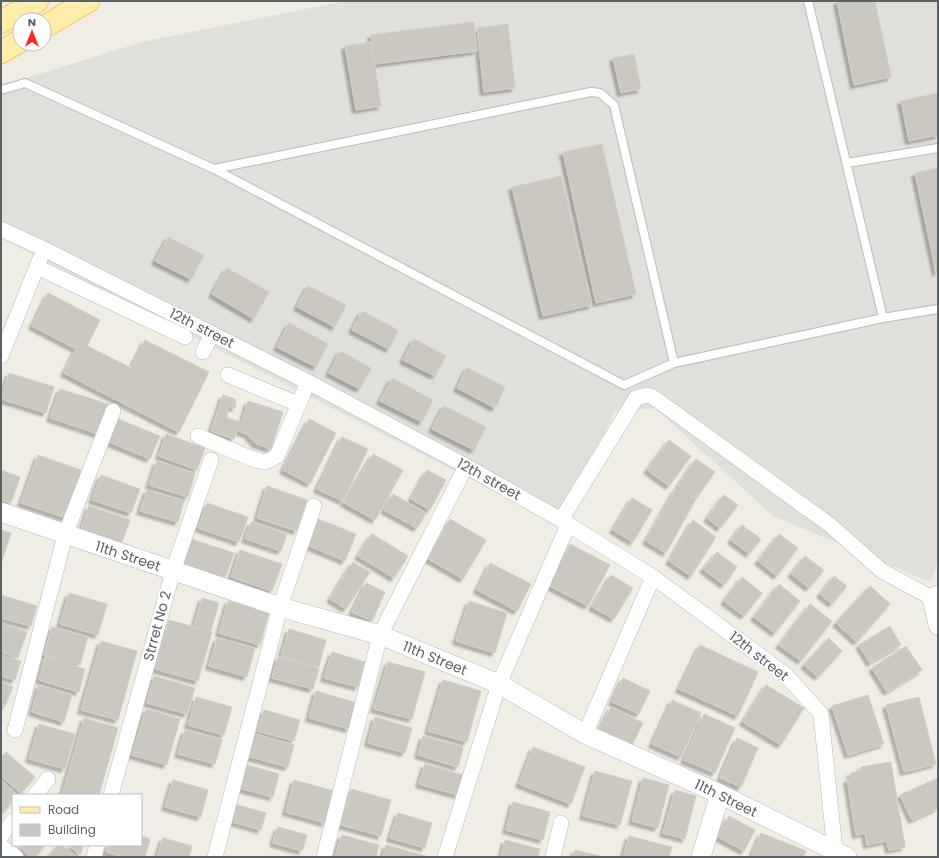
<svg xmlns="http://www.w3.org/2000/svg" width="939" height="858" font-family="Poppins,sans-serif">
<defs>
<filter id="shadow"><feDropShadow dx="-3.5" dy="3.5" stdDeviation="1" flood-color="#0004"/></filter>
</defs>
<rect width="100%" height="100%" fill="#f0ede4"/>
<path fill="#e1dfd9" d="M345,1H938V563L930,582L773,516L655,408L615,411L560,525L1,238V86L142,42Z"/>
<path fill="#cbc7c1" stroke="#d5cec2" filter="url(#shadow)" d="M837,1H875L891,77L854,85Z
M474,22L477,51L375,64L371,35Z
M508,24L515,88L484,92L477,28Z
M371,42L381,106L356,110L345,46Z
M634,54L641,89L621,93L613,58Z
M938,93V135L909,141L901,101Z
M602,144L636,294L596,303L563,152Z
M938,168V272H936L915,173Z
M561,176L592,305L543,316L512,187Z
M168,237L204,255L191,279L155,261Z
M227,268L269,292L254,319L212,294Z
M308,286L346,305L335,327L297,307Z
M48,293L100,320L87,346L131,368L145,340L209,372L179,432L64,373L76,349L32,326Z
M362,311L398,330L389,349L352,330Z
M289,323L328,344L316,367L277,347Z
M414,339L446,356L435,376L403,360Z
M340,351L371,368L360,389L329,373Z
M467,368L505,387L495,408L457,388Z
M9,373L54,387L46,413L1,399Z
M392,378L433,400L422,422L380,401Z
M60,389L108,404L98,434L50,418Z
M223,395L235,399L236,407L227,408V418L242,422L248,401L283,412L271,449L256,444L247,434L237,431L234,439L211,431Z
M444,406L486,427L474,450L432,429Z
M118,419L160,436L150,459L109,442Z
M309,419L336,433L310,484L283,470Z
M166,434L205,448L197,470L159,456Z
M342,437L368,449L343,501L317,489Z
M669,440L691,456L669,486L647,470Z
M373,454L403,470L375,520L344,503Z
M38,455L83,471L66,518L21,503Z
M696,459L715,472L696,499L678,486Z
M157,461L195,473L188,497L149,485Z
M1,470L20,477L11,503L1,500Z
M427,470L446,480L430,510L411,499Z
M101,475L140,489L131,513L92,500Z
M267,486L307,500L297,531L257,518Z
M676,488L696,499L666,553L646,541Z
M147,490L184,501L178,522L140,511Z
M393,494L426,513L417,528L384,510Z
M724,495L738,505L720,528L707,518Z
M632,498L652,510L633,542L613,530Z
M207,503L248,517L239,542L198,528Z
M89,506L130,520L121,544L81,531Z
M318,519L356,534L345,561L307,545Z
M450,519L486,540L463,579L427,558Z
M693,520L716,537L691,576L669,561Z
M251,522L287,534L281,551L245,539Z
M742,525L761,539L749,554L731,540Z
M1,530L11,533L1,564Z
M372,534L408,556L394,578L358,556Z
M779,534L798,548L777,576L758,561Z
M191,539L234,553L225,578L183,564Z
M570,544L610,565L588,606L548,585Z
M240,550L282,564L272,591L231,577Z
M717,552L737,567L724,585L703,569Z
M805,556L824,570L809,588L791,574Z
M353,562L370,572L346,609L330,599Z
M490,563L531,584L517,611L477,590Z
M611,575L633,588L614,619L592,607Z
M834,576L847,586L832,604L820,594Z
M742,577L762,593L744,616L724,601Z
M366,583L385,592L372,621L352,612Z
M779,584L800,601L775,633L754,617Z
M870,586L890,604L857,642L836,623Z
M69,593L107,604L98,635L60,624Z
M1,595L37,606L31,626L1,618Z
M202,598L219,603L211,631L194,626Z
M228,601L269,613L260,645L219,633Z
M469,601L507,613L495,653L456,641Z
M810,604L832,621L801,661L779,645Z
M169,620L212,632L198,681L155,669Z
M1,623L27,632L18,658L1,652Z
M890,626L901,645L870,663L859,645Z
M52,627L88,637L80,665L44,655Z
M289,629L326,640L319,667L281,657Z
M217,638L255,648L247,677L209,666Z
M829,638L842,651L818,677L804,665Z
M101,641L137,651L118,720L81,710Z
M700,645L758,672L738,716L679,689Z
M906,646L922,670L887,692L872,668Z
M332,652L365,662L358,687L324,678Z
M1,655L21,661L15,680L1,676Z
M45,657L85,669L79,692L39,680Z
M278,657L319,669L313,689L272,678Z
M388,662L425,672L412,719L374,709Z
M154,676L195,688L187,714L147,703Z
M623,678L650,691L639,714L612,702Z
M443,680L481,691L467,742L428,731Z
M1,682L13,687L5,706L1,705Z
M39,685L72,695L64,722L32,712Z
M766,685L804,708L781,745L743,722Z
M316,691L357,703L349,729L309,718Z
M868,695L884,744L848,755L832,706Z
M196,697L232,707L224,735L188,725Z
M919,697L936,764L904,772L886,705Z
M672,700L701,713L681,757L652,744Z
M611,707L643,723L632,745L600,729Z
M146,709L180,719L167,765L132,755Z
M264,710L300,720L294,741L257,731Z
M704,714L735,728L715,773L684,760Z
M375,717L412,728L405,753L368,743Z
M84,718L118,728L99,795H62Z
M39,724L75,734L65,769L29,759Z
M185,730L222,740L215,764L178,754Z
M252,733L294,745L288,767L246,756Z
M423,736L463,747L458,767L418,755Z
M737,738L758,748L741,787L720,778Z
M533,747L585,767L571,804L519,784Z
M6,752L35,777L21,793L1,776V758Z
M891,762L905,847L889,850L887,841L867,845L865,833L856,835L847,779H851L850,773L862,771L861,767Z
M244,764L279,774L273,797L238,788Z
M425,764L463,775L458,795L419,784Z
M595,771L632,781L620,825L583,816Z
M643,778L669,785L658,828L632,821Z
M938,778V808L912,820L900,795Z
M1,780L18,795H13V801L1,815Z
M173,780L208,790L201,817L165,807Z
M294,780L334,791L325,823L286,812Z
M351,789L391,800L381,836L341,825Z
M675,790L696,796L685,839L663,833Z
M513,802L550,812L543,840L506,830Z
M234,804L266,813L261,830L229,821Z
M398,813L432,823L425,848L390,838Z
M729,816L755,830L744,851L718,837Z
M278,827L307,835L302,851L273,843Z
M761,833L806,851L803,857H751Z
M342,835L379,845L376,857H335Z
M141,836L150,839L145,857H124L106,852L108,845H141Z
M629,836L672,847L669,857H623Z
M163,838L192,846L189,857H157Z
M505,840L540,849L538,857H501Z
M18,845H46L35,857H31Z
M58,845H61L77,857H49Z
M69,845H83L80,855Z
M386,845L426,856V857H383Z
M575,850L604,857H573Z"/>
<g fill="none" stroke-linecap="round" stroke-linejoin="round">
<defs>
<path id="service" d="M808,1L883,318
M1,90L25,83L214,169L624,385L674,363L883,318L938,309
M847,163L938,148
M214,169L591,92L600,93L614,105L674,363"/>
<path id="minor" d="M1,229L44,249L308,382L466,466L561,520L653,577L785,674L821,714L835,852
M37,267L185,337
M203,352L212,334
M1,356L40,259
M228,375L298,404
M198,436L255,460L266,462L277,456L308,382
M561,520L636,398L647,395L653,397L830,525L882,571L932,598
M15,730L65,535L113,411
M585,734L653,577
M35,795L48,779
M111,795L173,571L211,460
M1,836L13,821
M1,846L16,857
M94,857L97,845
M215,857L280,607L314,506
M324,857L380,635L466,466
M445,857L499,684L568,525
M553,857L561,823"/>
<path id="tertiary" d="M1,512L280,607L380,635L499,684L585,734L720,794L847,857
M938,595L932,598L938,625
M701,857L720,794"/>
<path id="primary" d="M1,22L37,1
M44,27L88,1
M1,52L20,41"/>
</defs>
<use href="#service" stroke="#b7bbbf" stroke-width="10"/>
<use href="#minor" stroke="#b7bbbf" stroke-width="16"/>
<use href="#tertiary" stroke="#b7bbbf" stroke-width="20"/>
<use href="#primary" stroke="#fec54f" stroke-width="24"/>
<use href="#service" stroke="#fff" stroke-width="8"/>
<use href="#minor" stroke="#fff" stroke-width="15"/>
<use href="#tertiary" stroke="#fff" stroke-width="19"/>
<use href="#primary" stroke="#ffedaa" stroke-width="22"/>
</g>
<g text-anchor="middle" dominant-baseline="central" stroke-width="4" stroke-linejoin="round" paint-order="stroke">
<g font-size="14" fill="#5c6166" stroke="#fff">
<text transform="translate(202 328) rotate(27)">12th street</text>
<text transform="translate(489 479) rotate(29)">12th street</text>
<text transform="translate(128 556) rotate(18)">11th Street</text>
<text transform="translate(157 626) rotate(-75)">Strret No 2</text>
<text transform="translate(759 656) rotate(38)">12th street</text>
<text transform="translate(435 658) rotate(22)">11th Street</text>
<text transform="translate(726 798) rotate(26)">11th Street</text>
</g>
</g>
<rect width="939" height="858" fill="none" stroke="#5c6166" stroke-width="4"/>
<rect x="12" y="794" width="130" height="52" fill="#ffffff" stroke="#bec0c2"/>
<rect x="20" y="807" width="20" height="6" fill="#ffedaa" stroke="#bec0c2"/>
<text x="48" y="814" font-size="12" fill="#5c6166">Road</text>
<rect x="20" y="824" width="20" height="12" fill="#cbc7c1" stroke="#bec0c2"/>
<text x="48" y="834" font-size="12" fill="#5c6166">Building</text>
<g transform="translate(32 32)"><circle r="19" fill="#ffffff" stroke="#bec0c2"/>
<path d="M0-3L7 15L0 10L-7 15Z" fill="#f92822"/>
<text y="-6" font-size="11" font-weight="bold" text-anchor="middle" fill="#5c6166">N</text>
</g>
</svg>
